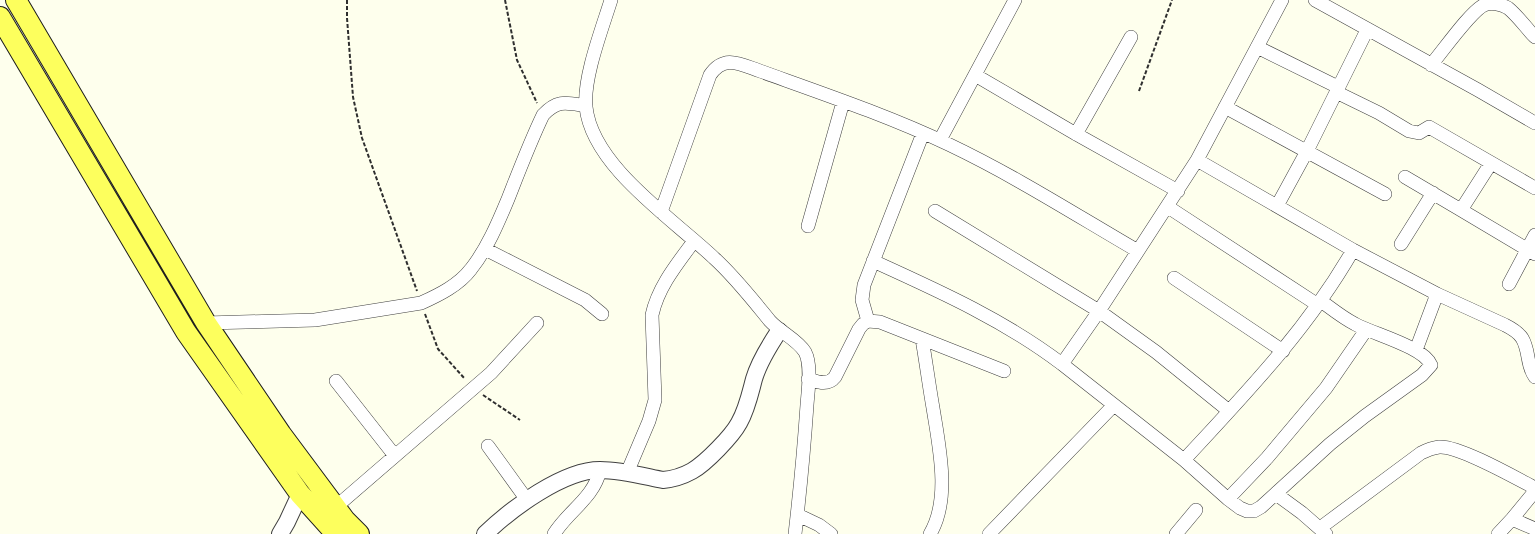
<svg xmlns="http://www.w3.org/2000/svg" width="1535" height="534" font-family="'Zilla Slab',serif">
<rect width="100%" height="100%" fill="#feffed"/>
<g fill="none" stroke-linecap="round" stroke-linejoin="round">
<defs>
<path id="minor" d="M611,0C602,29 583,78 586,107C592,166 673,219 714,258C735,277 752,299 770,321C780,332 798,340 805,352C812,365 808,391 807,405C804,449 800,491 795,534
M1282,0L1197,160L1099,311L1062,364L1184,460L1228,499L1240,508L1247,511H1254L1261,507L1330,444L1365,416L1422,375L1431,365C1424,347 1373,334 1355,324C1343,318 1332,309 1321,301
M1315,0L1478,90L1535,123
M1257,47L1338,87
M1431,65C1443,51 1470,12 1484,5C1491,2 1501,4 1508,8C1518,16 1526,28 1535,37
M975,75L1076,134L1178,191
M1336,92L1379,113L1409,131L1419,133L1429,127L1535,188
M1225,107L1385,194
M1076,134L1131,37
M940,140L1015,0
M1197,160L1353,250L1437,294L1505,325C1511,328 1518,332 1522,338C1530,351 1526,365 1535,377
M1491,163L1461,210L1535,254
M1405,177L1461,210
M1277,206L1307,151L1367,30
M1168,207L1318,305
M935,211L1099,311L1156,352L1229,411
M661,212L710,75C724,54 740,64 760,71C824,94 889,116 950,145C1015,176 1076,215 1138,251
M808,226L843,102
M1401,244L1433,193
M485,249L585,300L602,314
M873,261C939,291 1004,320 1062,364
M1174,278L1283,351
M1509,284L1535,235
M868,321L862,300L864,285L923,133
M206,323L315,320L421,303C439,295 459,285 471,269C487,249 498,223 508,199C519,171 530,142 543,115C558,99 567,103 586,106
M922,339C926,362 929,385 933,408C939,446 951,499 930,534
M1416,350L1437,294
M808,379C818,382 828,386 835,377L859,329L863,324L868,321L880,322L1004,371
M336,381L395,456
M488,446L527,500
M1184,460C1246,393 1307,330 1353,250
M627,473L649,421L655,400L652,315C658,287 677,264 694,241
M1276,494L1302,513L1326,534
M1228,499L1267,458L1326,388L1366,330
M330,512L491,373L537,323
M798,515L819,525L831,534
M1512,519L1535,529
M1320,528L1421,453C1427,450 1432,448 1439,447C1458,445 1516,478 1535,488
M554,534C568,511 594,498 600,470
M989,534L1114,405
M1176,534L1196,510
M1498,534L1512,519L1535,491"/>
<path id="tertiary" d="M280,534L287,522L300,494
M485,534C511,509 563,470 600,470C621,470 643,476 663,480C674,479 683,476 692,471C706,463 732,436 739,423C747,409 750,394 754,379C759,362 769,346 779,331"/>
<path id="primary" d="M16,0L206,323L281,434L345,520L359,534
M0,17L186,332L300,494L336,534"/>
</defs>
<use href="#minor" stroke="#404040" stroke-width="14"/>
<use href="#tertiary" stroke="#404040" stroke-width="18"/>
<use href="#primary" stroke="#1e1e1e" stroke-width="22"/>
<path stroke="#2f2f2f" stroke-width="2" stroke-dasharray="4 2" stroke-linecap="butt" d="M347,0V18L353,97L362,138L417,291
M505,0L517,60L537,103
M1139,91L1172,0
M425,314L438,349L465,379
M483,395L520,420"/>
<use href="#minor" stroke="#fff" stroke-width="13"/>
<use href="#tertiary" stroke="#fff" stroke-width="16"/>
<use href="#primary" stroke="#fdff5d" stroke-width="20"/>
</g>
</svg>
